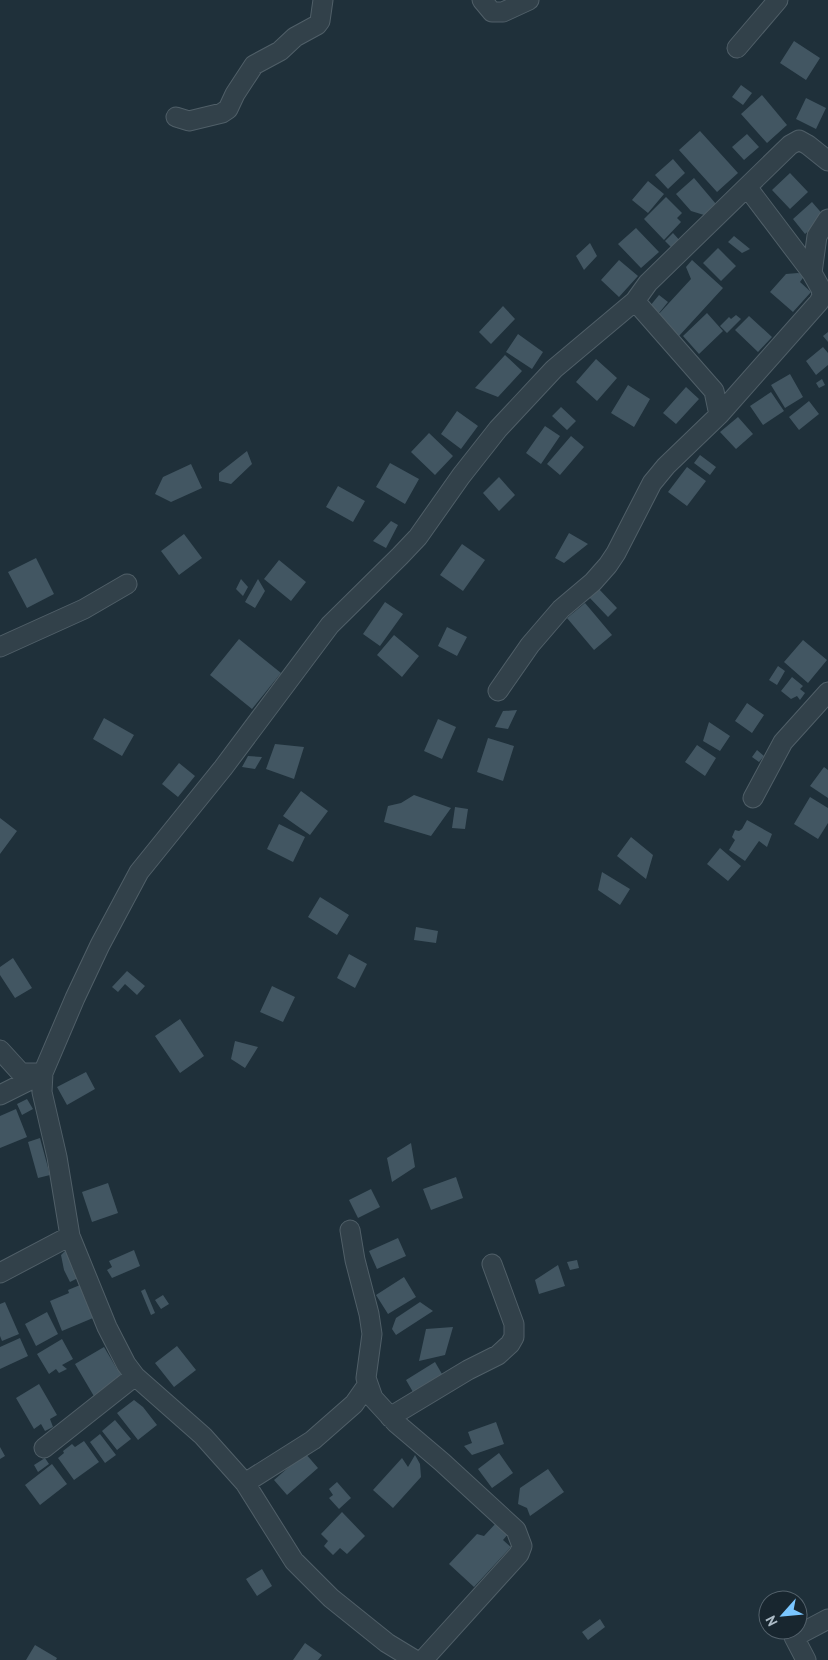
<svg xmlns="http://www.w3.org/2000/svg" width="828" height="1660" font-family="'PT Sans',sans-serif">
<rect width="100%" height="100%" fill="#1f303a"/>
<path fill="#425662" d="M794,41L820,58L806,80L780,63Z
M741,85L752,93L743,105L732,97Z
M762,95L787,125L767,143L741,114Z
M806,98L826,108L816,129L796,119Z
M700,131L738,173L717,192L679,150Z
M747,134L759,147L744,160L732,147Z
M673,159L685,173L668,189L655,175Z
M790,173L808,192L790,209L772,190Z
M694,178L716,204L704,215L691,211L676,194Z
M648,181L664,194L648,213L632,200Z
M666,197L682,213L677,218L681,222L664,240L644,219Z
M812,202L825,217L805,234L793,219Z
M636,228L659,252L641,268L618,244Z
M673,233L682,243L674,250L665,241Z
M734,236L750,249L742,253L728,242Z
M590,243L597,256L584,270L576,256Z
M718,248L736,266L721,281L703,263Z
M619,260L638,276L619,297L601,280Z
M692,260L723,288L679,336L657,316L691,279L686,267Z
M798,273L805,275L800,282L811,292L793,312L770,292L786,274Z
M659,295L668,302L659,313L650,306Z
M503,306L515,319L491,344L479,332Z
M707,313L723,331L699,354L683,336Z
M736,315L741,319L727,333L720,326L729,317L731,319Z
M749,316L772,337L758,352L735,330Z
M828,332V342L823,336Z
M518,334L543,352L532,369L506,352Z
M823,347L828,353V365L816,375L806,361Z
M505,355L522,371L498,397L475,388Z
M596,359L617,378L597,401L576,382Z
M790,374L803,397L785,408L771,385Z
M822,379L825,385L819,388L816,383Z
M628,385L650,399L634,427L611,413Z
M686,387L699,399L676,424L663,413Z
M771,392L784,411L763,425L750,406Z
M809,401L819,414L799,430L789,417Z
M561,407L576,421L567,430L552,416Z
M457,411L478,426L461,449L441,434Z
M738,417L753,434L736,449L720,432Z
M545,426L560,436L541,464L526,453Z
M429,433L453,456L435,475L411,452Z
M571,436L584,447L560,475L547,464Z
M247,451L252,464L231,484L219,481V473Z
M700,455L716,467L710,475L694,463Z
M390,463L419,479L405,504L376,487Z
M191,464L202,488L171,502L155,494L163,477Z
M687,467L706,481L687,506L668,492Z
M499,477L515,495L499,511L483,493Z
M338,486L365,501L353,522L326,507Z
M391,521L398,525L386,548L373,541Z
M569,533L588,544L564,563L555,558Z
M184,534L202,558L179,575L161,551Z
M462,544L485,560L463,591L440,575Z
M36,558L54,594L27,608L8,572Z
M279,560L306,582L291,601L264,579Z
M241,579L248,587L243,596L236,589Z
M258,579L265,591L255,608L245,602Z
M597,587L617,608L608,617L588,596Z
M385,602L403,614L380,646L363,634Z
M585,603L612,635L594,650L567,618Z
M447,627L467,637L457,656L438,646Z
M394,635L419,656L402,677L377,655Z
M239,639L281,673L252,709L210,675Z
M803,640L827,660L808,683L784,662Z
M778,666L785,671L777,685L769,680Z
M792,677L803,686L800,689L805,693L800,700L797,696L791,699L781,691Z
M747,703L764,715L752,733L735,721Z
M517,710L508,729L495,727L503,711Z
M104,718L134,735L122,756L93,739Z
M438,719L456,727L442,759L424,751Z
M709,722L730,736L720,751L703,741Z
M488,738L514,746L503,781L477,772Z
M275,744L304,747L294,779L266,769Z
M697,745L716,758L705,776L685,762Z
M757,750L764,756L759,762L752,757Z
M248,756L262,757L255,769L242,767Z
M179,763L195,776L178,797L162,784Z
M824,767L828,770V798L810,786Z
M301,791L328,811L310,835L283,816Z
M414,795L451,808L431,836L384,822L388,806L401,803Z
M810,797L828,808V823L818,839L794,824Z
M455,807L468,809L465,829L452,828Z
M0,818L17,831L0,854Z
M747,820L772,834L767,847L759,841L745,861L729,850L735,840L732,837L735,830L739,831L742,829Z
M279,824L305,837L293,862L267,849Z
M631,837L653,855L646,879L617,856Z
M720,848L741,866L728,881L707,864Z
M602,872L630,889L620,905L598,890Z
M320,897L349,915L337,935L308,917Z
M416,927L438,931L436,943L414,940Z
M349,954L367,964L355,988L337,978Z
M13,958L32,988L15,998L0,975V967Z
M127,971L145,986L137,995L125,984L118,992L112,987Z
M272,986L295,997L283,1022L260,1012Z
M180,1019L204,1056L180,1073L155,1036Z
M235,1041L258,1047L245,1068L231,1059Z
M86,1072L95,1089L67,1105L57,1087Z
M27,1099L33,1109L22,1115L17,1104Z
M16,1109L27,1137L0,1148V1116Z
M40,1138L50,1175L38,1178L28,1142Z
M411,1143L415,1167L392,1182L387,1158Z
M456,1177L463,1198L431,1210L423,1189Z
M108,1183L118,1213L92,1222L82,1192Z
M371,1189L380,1207L358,1218L349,1200Z
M398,1238L406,1256L377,1269L369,1251Z
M68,1248L82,1276L70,1282L64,1270L61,1255Z
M134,1250L140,1266L112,1278L107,1270L112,1267L109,1261Z
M577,1260L579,1268L570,1270L567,1262Z
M558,1265L565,1286L539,1294L535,1280Z
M404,1277L416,1297L388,1314L376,1295Z
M80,1285L93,1318L62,1331L50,1301L69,1293L68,1290Z
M145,1289L155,1313L151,1315L141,1291Z
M163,1295L169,1304L161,1309L155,1300Z
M5,1302L19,1334L2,1341L0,1336V1304Z
M420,1302L433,1311L396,1335L392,1329L396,1318Z
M47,1312L58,1334L36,1346L25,1324Z
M453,1327L445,1355L419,1361L426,1329Z
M20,1338L28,1356L0,1369V1347Z
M62,1339L73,1359L62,1365L67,1369L59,1373L56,1369L49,1374L37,1354Z
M177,1346L196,1370L174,1387L155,1363Z
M104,1347L117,1369L123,1367L129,1377L95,1398L75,1364Z
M435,1362L442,1374L413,1392L406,1380Z
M39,1384L57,1415L50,1419L53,1427L45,1431L41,1424L34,1429L16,1398Z
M134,1400L143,1407L157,1425L138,1440L117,1413Z
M115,1420L131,1439L117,1450L102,1431Z
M496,1422L504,1444L472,1455L464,1446L472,1443L468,1432Z
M100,1434L116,1455L105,1463L90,1442Z
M84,1441L99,1462L74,1480L58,1458L64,1453L63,1451L72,1444L75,1447Z
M0,1447L5,1456L0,1459Z
M305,1453L318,1468L287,1495L274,1480Z
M499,1453L513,1473L492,1488L478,1469Z
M415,1455L420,1464L421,1477L393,1508L373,1490L402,1458L408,1467Z
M45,1458L49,1464L38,1472L34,1465Z
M52,1464L67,1484L40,1505L25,1485Z
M548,1469L564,1492L530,1516L527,1508L518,1504L520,1488Z
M337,1482L351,1498L339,1509L329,1498L333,1495L329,1489Z
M342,1512L365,1536L347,1554L340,1548L333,1555L324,1546L328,1541L321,1534Z
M497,1522L509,1533L503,1540L511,1547L474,1587L449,1564L477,1534L484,1536Z
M262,1569L272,1586L257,1596L246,1579Z
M600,1619L605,1627L588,1640L582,1632Z
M305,1643L322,1655L318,1660H293Z
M35,1645L57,1658L56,1660H26Z"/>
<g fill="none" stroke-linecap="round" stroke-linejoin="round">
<defs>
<path id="minor" d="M482,0L492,12H503L529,0
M737,48L778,0
M176,117L189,121L222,113L228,109L235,94L254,65L280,51L295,37L317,25L320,21L323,0
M812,273L817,236L828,219
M635,301L714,391L719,415
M0,647L84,609L127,584
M498,691L530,645L561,609L593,582L608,565L616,553L652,483L666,466L719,415L819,302L822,296L821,289L812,273L747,187
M753,798L783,742L828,692
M0,1050L21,1073H43
M0,1095L40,1075
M350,1230L355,1260L369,1314L372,1334L366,1378L373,1398L396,1423L442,1462L516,1530L522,1546L519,1554L423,1660
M0,1273L70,1236
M390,1417L468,1370L498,1355L510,1344L514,1337V1324L492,1264
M44,1448L135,1376
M245,1483L313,1440L354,1404L368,1384
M415,1660L387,1643L331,1598L294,1561L245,1483L203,1436L135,1376L126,1364L107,1327L70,1236L57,1157L42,1092L43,1073L75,998L100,945L139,872L223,768L330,625L400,556L418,537L461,476L498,429L554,369L635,301L648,283L790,145L799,140L808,145L828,161
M806,1660L794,1637L828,1619"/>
</defs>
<use href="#minor" stroke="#505f68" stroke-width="21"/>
<use href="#minor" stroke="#32414a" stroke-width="19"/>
</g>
<g transform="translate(783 1615) rotate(243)"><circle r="24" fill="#18262f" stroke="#54626c"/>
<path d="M0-4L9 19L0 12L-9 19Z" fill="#7ac6ff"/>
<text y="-8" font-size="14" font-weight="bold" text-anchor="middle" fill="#adbcc7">N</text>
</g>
</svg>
